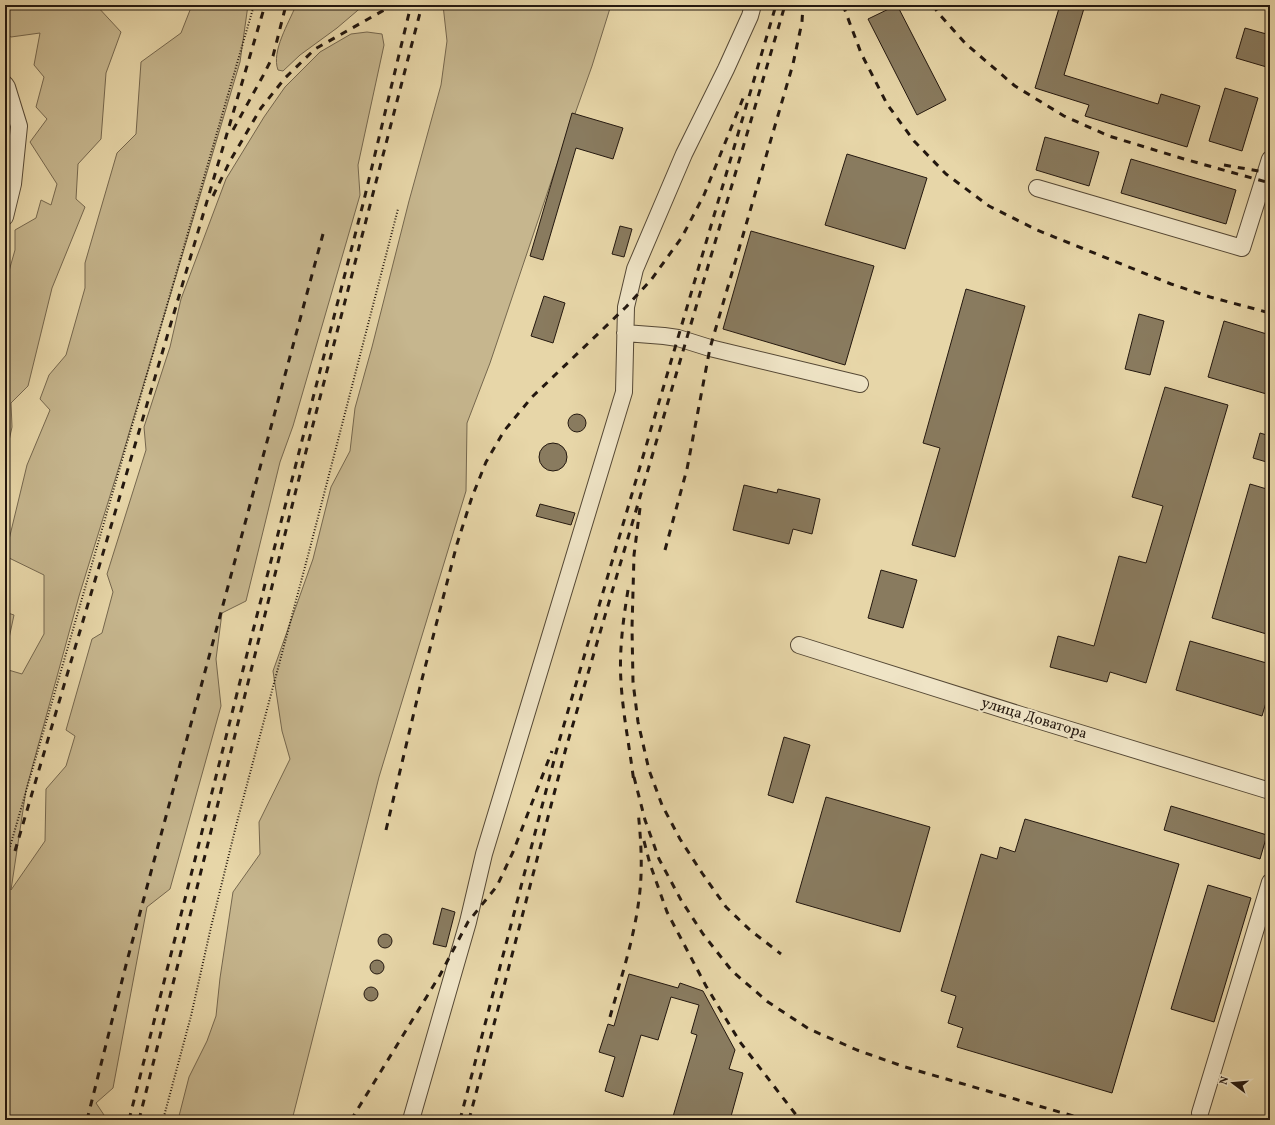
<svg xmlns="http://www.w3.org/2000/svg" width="1275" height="1125" font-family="Vollkorn,serif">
<rect width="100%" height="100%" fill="#e7d6a8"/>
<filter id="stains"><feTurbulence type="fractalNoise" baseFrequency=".005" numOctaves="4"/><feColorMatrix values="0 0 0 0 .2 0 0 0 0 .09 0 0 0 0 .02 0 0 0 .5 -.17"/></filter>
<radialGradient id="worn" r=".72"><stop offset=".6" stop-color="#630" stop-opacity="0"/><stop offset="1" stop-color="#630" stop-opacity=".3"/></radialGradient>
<path fill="#c6b68e" stroke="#75674e" d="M5,5H96L121,32L106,73L101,139L78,164L76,199L85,207L52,288L28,386L11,403L12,427L5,459V285L15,250V230L36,218L41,200L51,205L57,184L30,142L47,119L36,107L44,77L34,65L40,33L11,37L5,34Z
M192,5H248L240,62L118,470L79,596L26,790L11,890L45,841L46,789L66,766L75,736L66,730L92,639L102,633L113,592L107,574L146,450L144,427L170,347L181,299L226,179L264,117L285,87L320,52L351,34L367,32L382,34L384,45L358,165L360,195L293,426L280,462L246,601L222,613L216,659L221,706L170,889L147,907L113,1088L96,1103L106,1118V1120H5V669L22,674L44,634V575L5,556L27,465L50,410L40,399L49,375L66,355L85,288V263L117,153L136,134L141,62L181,33Z
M296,5H364L337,28L300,55L283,71L278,70C271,51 289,23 296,5Z
M443,5H611L592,66L555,170L490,363L467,423L466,491L379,777L292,1120H178L189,1077L207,1041L216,1016L220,978L233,892L260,854L259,822L290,759L282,731L273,671L313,559L331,487L350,451L355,408L372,347L409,201L441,85L447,41Z
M5,612L14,615L5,657Z"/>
<path fill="#897b5f" stroke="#24180f" d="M897,5L946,100L917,115L868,19Z
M1060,5H1085L1064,75L1158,104L1161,94L1200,106L1187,147L1085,116L1089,105L1035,88Z
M1245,28L1270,35V68L1236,58Z
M1225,88L1258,98L1242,151L1209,141Z
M572,113L623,128L613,159L576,148L543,260L530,256Z
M1045,137L1099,152L1089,186L1036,170Z
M847,154L927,178L905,249L825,225Z
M1131,159L1236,190L1226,224L1121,193Z
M620,226L632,229L624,257L612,254Z
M751,231L874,266L845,365L723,329Z
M966,289L1025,306L955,557L912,545L940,448L923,443Z
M544,296L565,303L553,343L531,336Z
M1139,314L1164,321L1150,375L1125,369Z
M1224,321L1270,335V395L1208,377Z
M1165,387L1228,405L1146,683L1110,672L1107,682L1050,667L1058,636L1094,646L1119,556L1146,563L1163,506L1132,497Z
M568 423a9 9 0 1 1 18 0a9 9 0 1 1-18 0Z
M1260,433L1270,436V463L1253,458Z
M539 457a14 14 0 1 1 28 0a14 14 0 1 1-28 0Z
M1250,484L1270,490V635L1212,618Z
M744,485L777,493L778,489L820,499L812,534L793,529L789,544L733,530Z
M540,504L575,513L571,525L536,516Z
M881,570L917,580L903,628L868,618Z
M1190,641L1270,664V689L1262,716L1176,690Z
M784,737L810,745L793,803L768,795Z
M826,797L930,827L900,932L796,902Z
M1171,806L1267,835L1260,859L1164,830Z
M1025,819L1179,864L1112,1093L957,1047L963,1028L948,1023L956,996L941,991L981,854L997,859L1000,847L1015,852Z
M1208,885L1251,898L1214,1022L1171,1009Z
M442,908L455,912L446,947L433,944Z
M378 941a7 7 0 1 1 14 0a7 7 0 1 1-14 0Z
M370 967a7 7 0 1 1 14 0a7 7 0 1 1-14 0Z
M629,974L678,988L680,983L703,991L735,1050L729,1069L743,1073L730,1120H672L697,1035L691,1033L699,1005L671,997L658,1040L641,1035L623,1097L605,1091L615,1057L599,1052L608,1024L614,1026Z
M364 994a7 7 0 1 1 14 0a7 7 0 1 1-14 0Z"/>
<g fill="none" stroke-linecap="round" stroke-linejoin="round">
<defs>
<path id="minor" d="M5,84L7,87L19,126L13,184L5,217
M1037,188L1242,248L1270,159
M625,333L664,336L678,338L710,348L860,384
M799,645L1021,715L1270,791
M1200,1113L1270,882
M411,1120L468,922L484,854L624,392L626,307L635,269L684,154L726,69L750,16L753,5"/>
</defs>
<use href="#minor" stroke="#554835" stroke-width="18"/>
<path stroke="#24180f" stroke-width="2" stroke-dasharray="1 2" stroke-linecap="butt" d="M5,864L254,5
M163,1120L191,1016L211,927L237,822L310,548L398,209"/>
<use href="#minor" stroke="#efe4c6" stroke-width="16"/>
<path stroke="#24180f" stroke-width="3" stroke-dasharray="7 7" stroke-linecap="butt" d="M843,5L861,53L887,104L914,141L946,174L989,206L1037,230L1171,284L1210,297L1270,313
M933,5L939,14L966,44L1015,86L1064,116L1109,136L1184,159L1270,183
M233,130L264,74L273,56L286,5
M1224,165L1270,173
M213,196L230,161L261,108L285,78L315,49L393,5
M640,508L634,555L632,628L633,682L638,722L649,770L662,805L680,839L702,873L726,907L750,930L781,954
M665,550L687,469L710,348L793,64L802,22L803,5
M628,590C623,621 619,651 621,682C623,716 630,749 634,783
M634,777L645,820L659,859L681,900L703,934L732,971L768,1002L809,1029L857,1050L905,1067L1087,1120
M386,830L420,687L457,544L472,497L486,462L504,431L532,397L626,307L651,280L682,237L704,195L744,96
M644,841L650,864L667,912L706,986L740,1042L800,1120
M15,851L265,5
M610,1017C621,978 634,939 639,899C643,870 641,839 638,811
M87,1120L127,961L323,234
M129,1120L247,654L363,204L411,5
M139,1120L159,1040L296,490L422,5
M351,1120L440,975L468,922L497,886L513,852L552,751
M460,1120L558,745L776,5
M469,1120L566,748L785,5"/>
</g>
<g text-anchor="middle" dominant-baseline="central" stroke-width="4" stroke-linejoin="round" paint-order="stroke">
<g font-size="15" fill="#24180f" stroke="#efe4c6">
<text transform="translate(1034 719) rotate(17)">улица Доватора</text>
</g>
</g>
<rect width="1275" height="1125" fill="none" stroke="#e7d6a8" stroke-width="20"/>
<rect x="6" y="6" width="1263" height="1113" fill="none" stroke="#24180f" stroke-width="2"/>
<rect x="10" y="10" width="1255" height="1105" fill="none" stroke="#24180f"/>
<g transform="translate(1233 1083) rotate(286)" stroke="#efe4c6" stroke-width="3" paint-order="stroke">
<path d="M0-3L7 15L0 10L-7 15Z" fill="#24180f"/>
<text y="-6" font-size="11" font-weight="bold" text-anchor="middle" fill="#24180f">N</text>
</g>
<rect width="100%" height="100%" filter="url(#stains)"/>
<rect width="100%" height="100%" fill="url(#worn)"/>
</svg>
